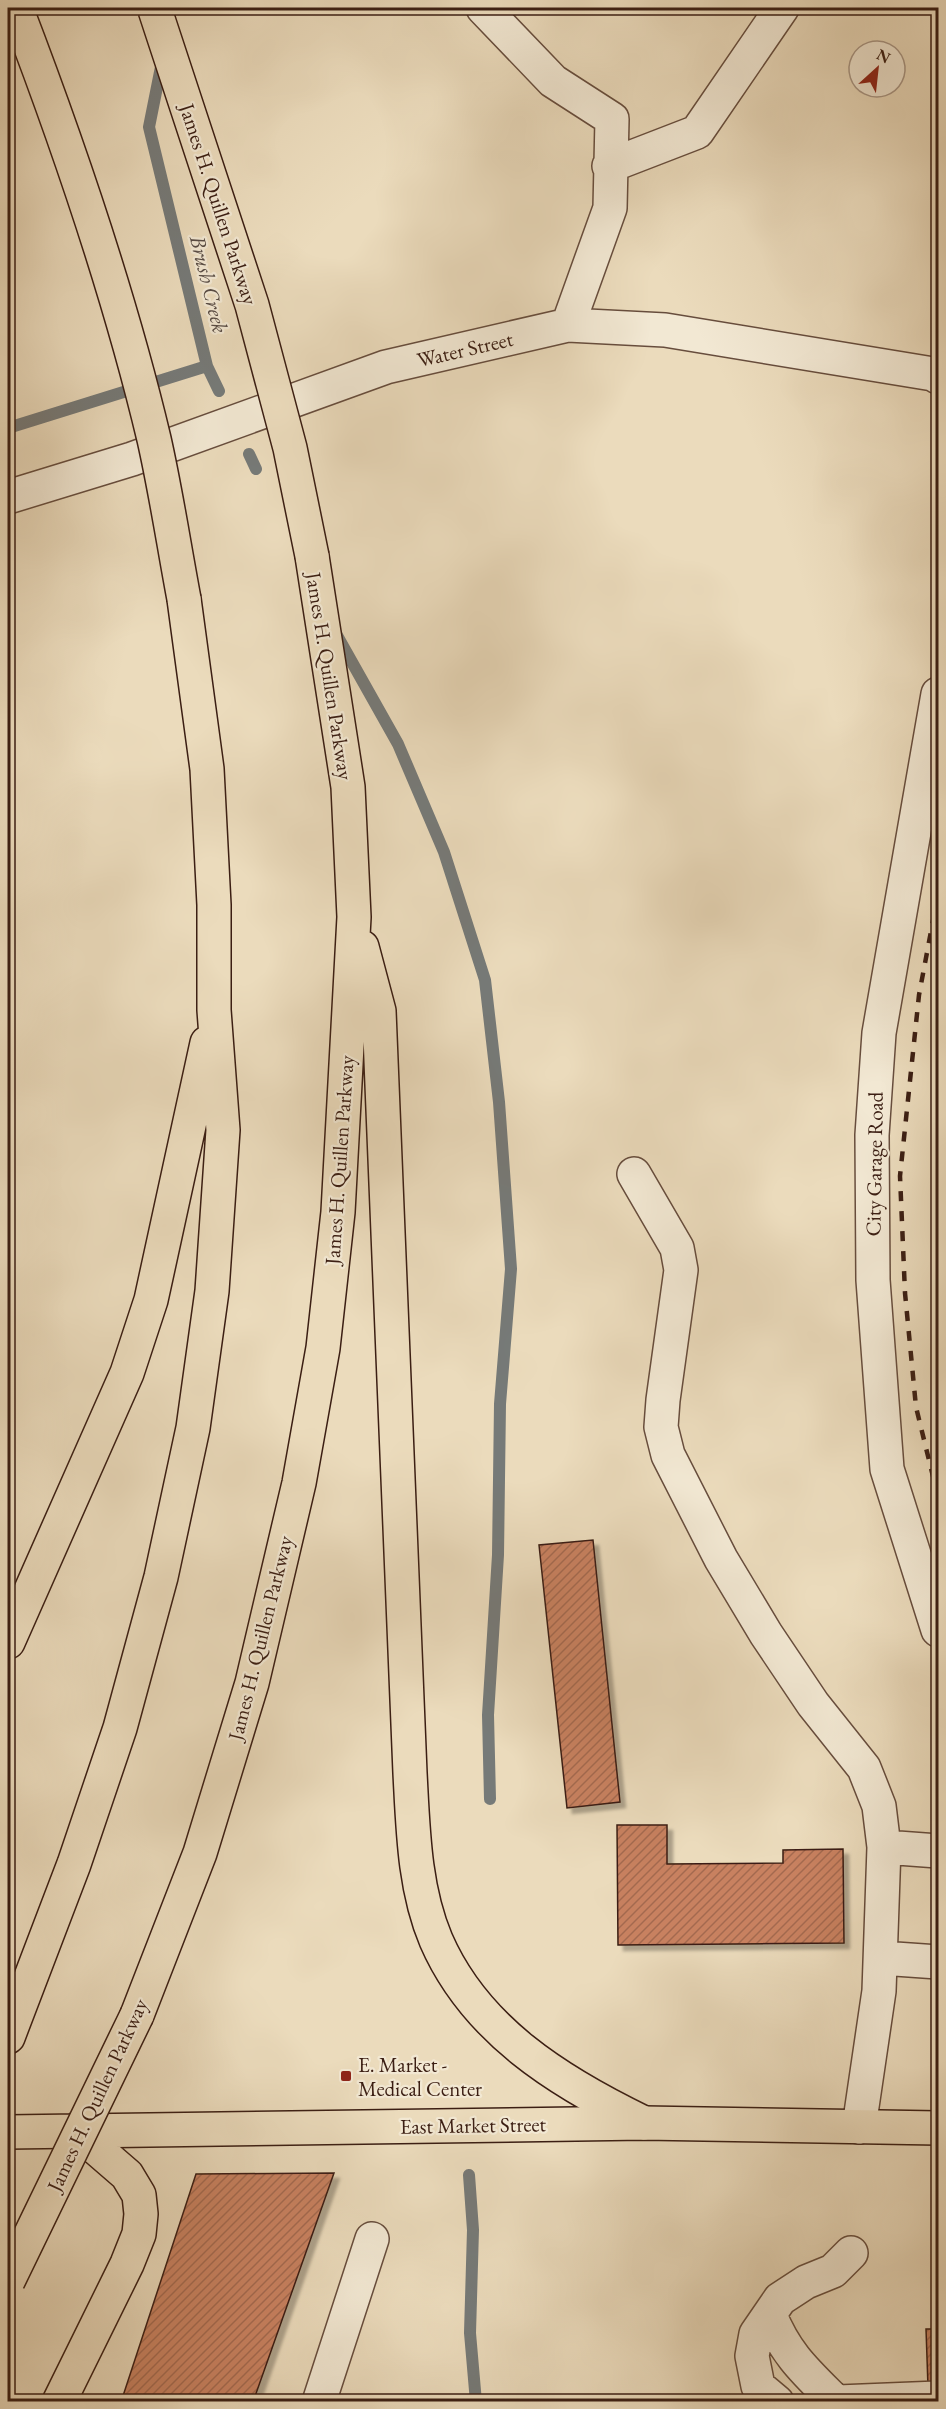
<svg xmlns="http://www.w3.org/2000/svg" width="946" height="2409" font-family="'EB Garamond',serif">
<defs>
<pattern id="building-hatch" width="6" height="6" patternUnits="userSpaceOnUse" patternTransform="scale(1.5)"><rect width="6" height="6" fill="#c88161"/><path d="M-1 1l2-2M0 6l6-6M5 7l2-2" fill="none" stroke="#a4694f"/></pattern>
<filter id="shadow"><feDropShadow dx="5.5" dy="5.5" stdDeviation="1.5" flood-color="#0004"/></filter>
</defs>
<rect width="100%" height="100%" fill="#ebdbbc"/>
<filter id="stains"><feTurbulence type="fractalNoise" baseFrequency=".00333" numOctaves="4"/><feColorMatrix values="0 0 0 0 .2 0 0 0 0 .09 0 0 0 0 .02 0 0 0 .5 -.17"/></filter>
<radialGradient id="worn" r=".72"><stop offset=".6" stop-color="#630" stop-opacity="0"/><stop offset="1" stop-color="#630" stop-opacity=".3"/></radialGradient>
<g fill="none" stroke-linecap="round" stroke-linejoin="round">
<path stroke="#767a78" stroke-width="12" d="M162,62L149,127L207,366L219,391
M8,428L207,366
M249,454L256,469
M335,632L398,744L444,852L485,980L499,1102L511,1269L500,1404L498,1555L488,1715L490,1799
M469,2175L473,2230L470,2333L476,2402"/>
</g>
<path fill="url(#building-hatch)" stroke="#3b1e13" stroke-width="1.5" filter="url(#shadow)" d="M593,1540L620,1802L567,1808L539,1545Z
M617,1825H667V1864L783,1863V1850L843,1849L844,1943L618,1945Z
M334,2173L253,2402H121L196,2174Z
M926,2329H938V2387H928Z"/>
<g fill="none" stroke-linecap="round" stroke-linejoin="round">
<defs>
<path id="minor" d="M483,8L553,81L612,119L610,208L568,325
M609,166L697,132L782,8
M8,497L132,459L386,367L568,325L665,330L933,374L938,377
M938,694L879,1033L872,1135L873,1280L887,1469L938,1630
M634,1174L677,1248L681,1270L663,1400L661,1427L668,1455L721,1559L766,1634L813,1704L864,1768L879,1806L884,1847
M881,1958L938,1962
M859,2127L879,1991L884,1847L938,1851
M770,2315C786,2355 806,2372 836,2402
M319,2402L372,2239
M777,2402L758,2386L752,2356L756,2334L780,2299L806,2282L833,2271L851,2253
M838,2402L938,2398"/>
<path id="major" d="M8,2132L644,2123L938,2128
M59,2402L127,2264L139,2234L141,2214L139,2195L127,2175L75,2130"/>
<path id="highway" d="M362,947L379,1011L410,1773C413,1829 414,1888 436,1940C475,2030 559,2082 644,2123
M8,1642L127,1373L151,1300L207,1043
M137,2015L200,1853L252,1683L299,1483L323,1348L338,1212L354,917L348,787L312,556
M8,2037L74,1864L120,1728L161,1577L193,1428L212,1291L223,1130L214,1010V905L207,769L184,599"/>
</defs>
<use href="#minor" stroke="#674d3d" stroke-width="36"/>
<use href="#major" stroke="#3b1e13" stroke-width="36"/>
<use href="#highway" stroke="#3b1e13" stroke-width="36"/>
<use href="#minor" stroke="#f2e8d3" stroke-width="33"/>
<use href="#major" stroke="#ebdbbc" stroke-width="33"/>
<use href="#highway" stroke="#ebdbbc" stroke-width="33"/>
<path stroke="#3b1e13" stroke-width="4.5" stroke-dasharray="10 10" stroke-linecap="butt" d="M938,894L919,995L900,1176L905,1293L916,1407L938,1497"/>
<defs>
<path id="highway-bridge" d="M16,8C70,149 119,292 154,439C166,492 174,546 184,599
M155,10L252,305L290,448L312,556
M8,2281L137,2015"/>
</defs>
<use href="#highway-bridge" stroke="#3b1e13" stroke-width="36" stroke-linecap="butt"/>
<use href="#highway-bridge" stroke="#ebdbbc" stroke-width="33"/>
</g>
<rect fill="#8f2418" stroke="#f2e8d3" stroke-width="2" x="340" y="2070" width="12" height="12" rx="3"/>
<g text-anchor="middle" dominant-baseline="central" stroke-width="4.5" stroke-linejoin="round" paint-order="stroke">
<g font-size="21" fill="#3b1e13" stroke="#f2e8d3">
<text transform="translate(219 204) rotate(72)">James H. Quillen Parkway</text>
<text transform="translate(465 349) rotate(-13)">Water Street</text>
<text transform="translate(330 676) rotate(81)">James H. Quillen Parkway</text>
<text transform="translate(339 1160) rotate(-86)">James H. Quillen Parkway</text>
<text transform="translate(874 1164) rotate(-89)">City Garage Road</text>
<text transform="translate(260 1638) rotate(-76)">James H. Quillen Parkway</text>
<text transform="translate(97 2095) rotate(-65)">James H. Quillen Parkway</text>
<text transform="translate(473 2125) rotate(-1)">East Market Street</text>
</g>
<g font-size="21" fill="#3b1e13" stroke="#f2e8d3" text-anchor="start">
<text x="358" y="2064">E. Market -<tspan x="358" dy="24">Medical Center</tspan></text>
</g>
<g font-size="22" font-style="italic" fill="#584c45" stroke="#f2e8d3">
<text transform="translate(209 284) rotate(76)">Brush Creek</text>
</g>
</g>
<rect width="946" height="2409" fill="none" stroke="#ebdbbc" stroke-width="30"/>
<rect x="9" y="9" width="928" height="2391" fill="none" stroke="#3b1e13" stroke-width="3"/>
<rect x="15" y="15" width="916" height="2379" fill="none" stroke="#3b1e13" stroke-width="1.5"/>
<g transform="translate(877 69) rotate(27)"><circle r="28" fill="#f2e8d3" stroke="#a99786" stroke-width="1.5"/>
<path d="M0-4.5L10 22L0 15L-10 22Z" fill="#8f2418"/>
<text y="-9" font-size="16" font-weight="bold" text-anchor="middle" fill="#3b1e13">N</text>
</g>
<rect width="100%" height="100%" filter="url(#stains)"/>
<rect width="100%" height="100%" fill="url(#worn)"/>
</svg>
